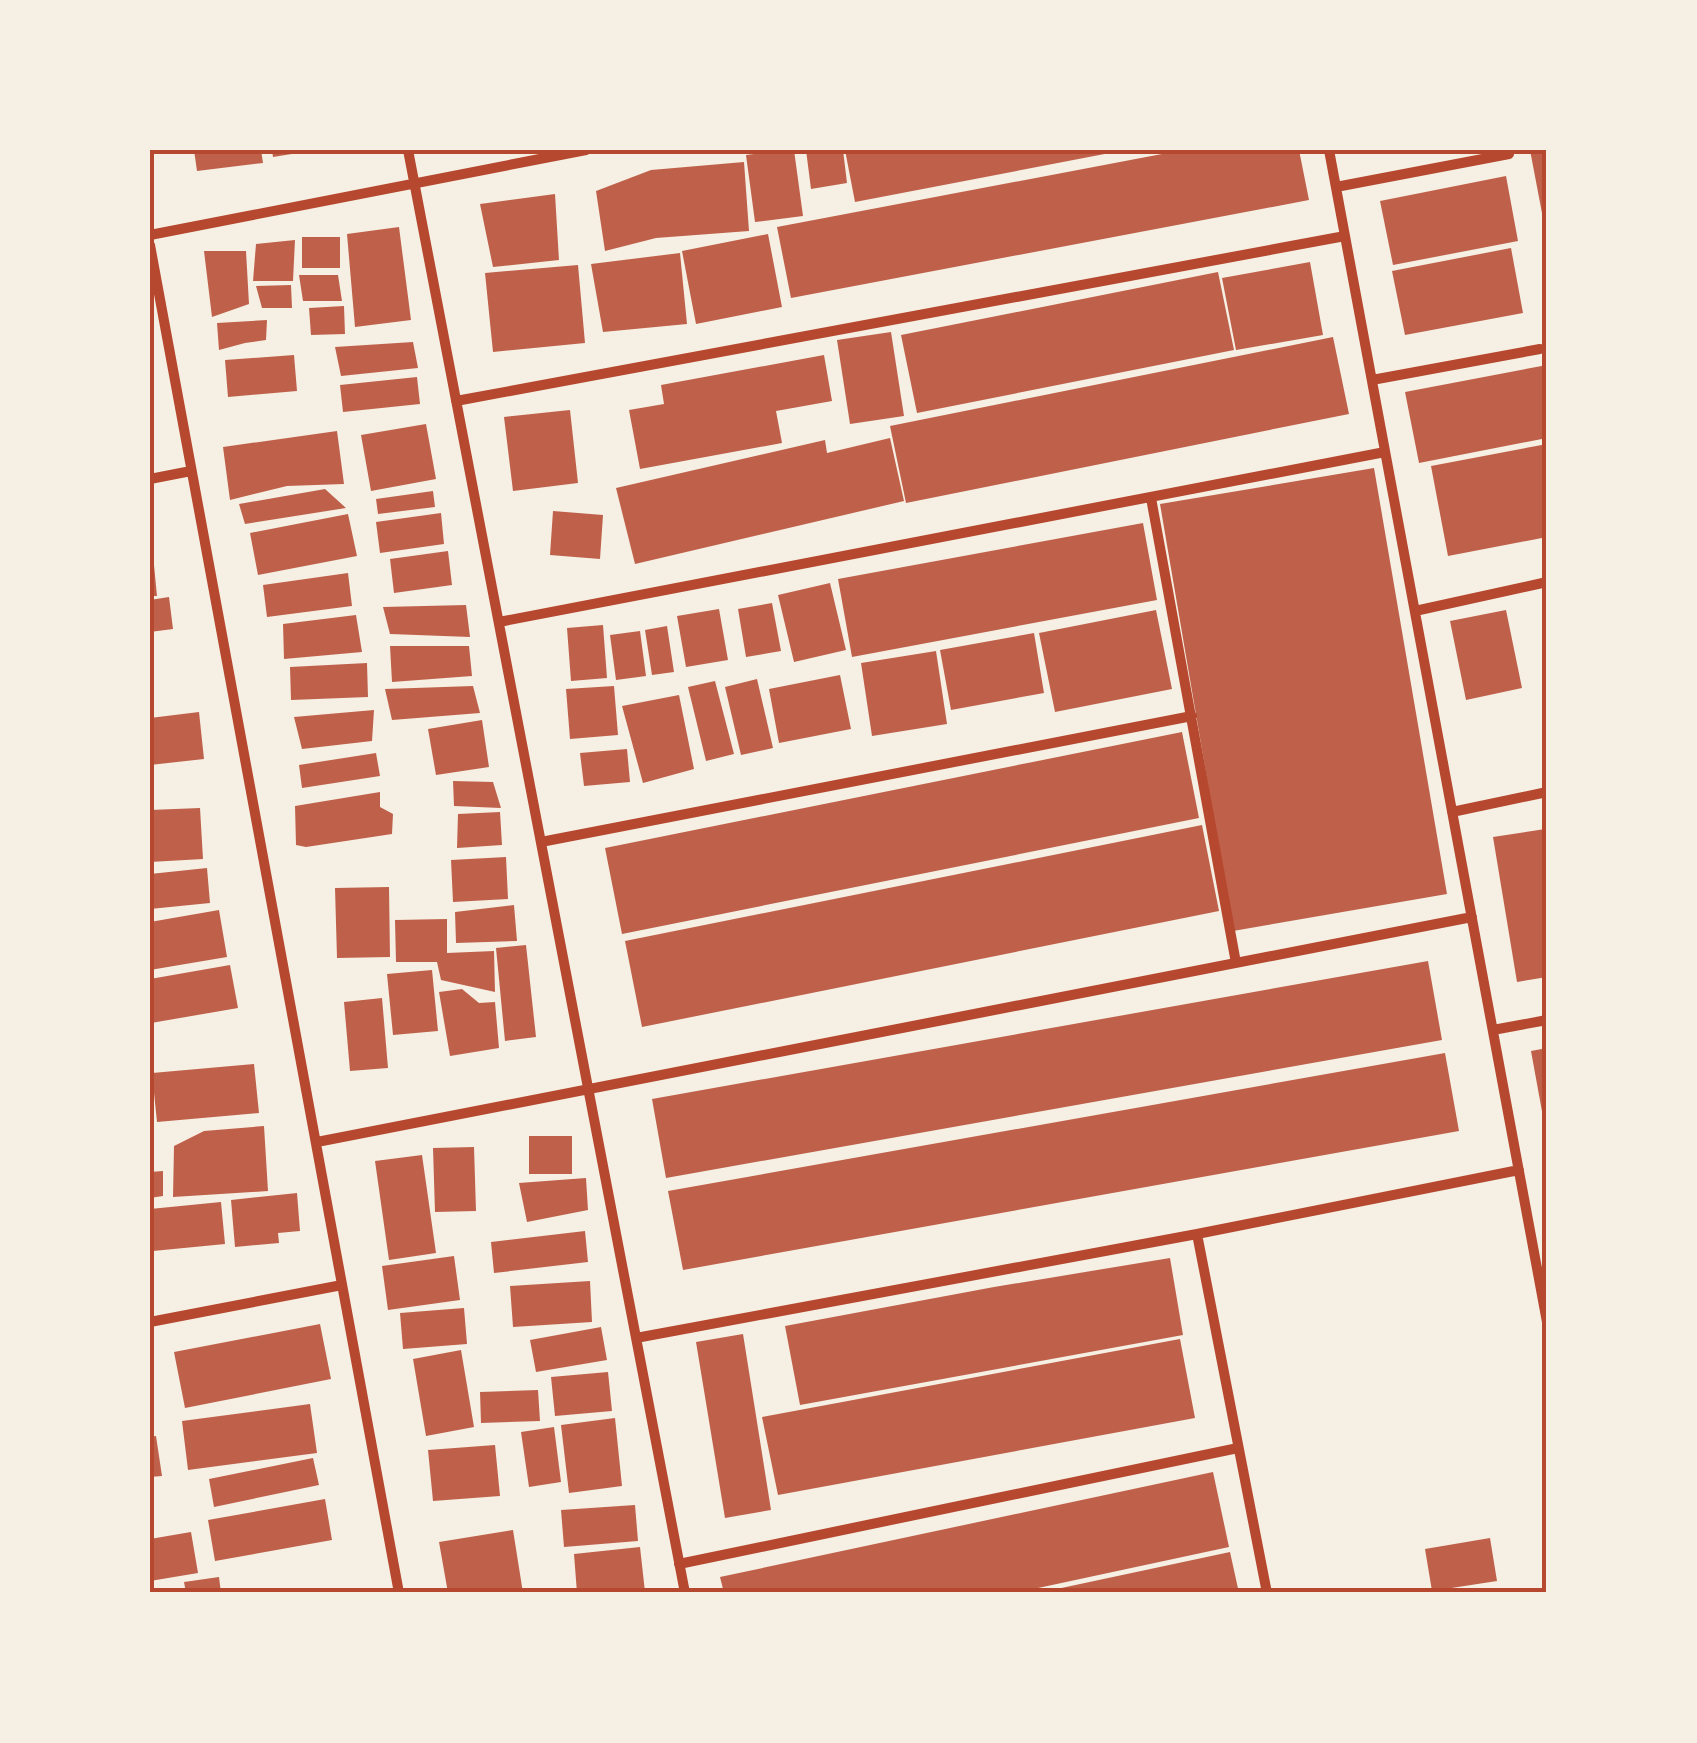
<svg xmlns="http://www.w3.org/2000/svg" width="1697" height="1743" font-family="Helvetica,sans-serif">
<rect width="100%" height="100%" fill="#f6efe4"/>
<path fill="#bf614a" d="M194,150H261L263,163L197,171Z
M272,150H304V152L273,157Z
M785,150H794L803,216L755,222L746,155Z
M806,150H843L847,183L811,189Z
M845,150H1115V152L855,202Z
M1183,150H1299L1309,200L791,298L777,227Z
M1530,150H1547V229H1545Z
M744,162L749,231L656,238L605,251L596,191L651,170Z
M1506,176L1518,241L1393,265L1380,201Z
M555,194L559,260L493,267L480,204Z
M399,227L411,320L355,327L347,234Z
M768,234L782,307L696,324L682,251Z
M302,237H340V268H302Z
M295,240L293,281H253L256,244Z
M1511,248L1523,313L1405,335L1392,271Z
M204,251H246L249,304L212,317Z
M680,253L687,324L603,332L591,264Z
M1310,262L1323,335L1236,350L1222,278Z
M578,265L585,343L493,352L485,273Z
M1218,272L1234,350L917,413L901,335Z
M299,275H338L342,301H303Z
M291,285L292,308H262L256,286Z
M344,306L345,334L311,335L309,308Z
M267,320L266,340L245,343L219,350L217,323Z
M891,332L904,416L850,424L837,340Z
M1333,337L1349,414L906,503L890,426Z
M413,342L418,368L341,376L335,347Z
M294,355L297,391L228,397L225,360Z
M824,355L832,401L776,411L782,443L640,469L629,410L664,404L661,385Z
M1547,365V438L1419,463L1405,392Z
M417,377L420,404L343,412L340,385Z
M570,410L578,483L513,491L504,417Z
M426,424L436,479L371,491L361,435Z
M337,431L344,484L287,486L230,500L223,447Z
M890,438L904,501L635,564L616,488L825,440L827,453Z
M1547,444V537L1448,556L1431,466Z
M1374,468L1447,894L1233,931L1160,504Z
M325,489L346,508L245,524L239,504Z
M433,491L435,507L378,514L376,499Z
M553,511L603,515L600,559L550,555Z
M441,513L444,544L380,553L376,522Z
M348,514L357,556L258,575L250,533Z
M1143,523L1157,600L852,657L838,579Z
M448,551L452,585L394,593L390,559Z
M150,555H153L157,596H150Z
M348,573L352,606L267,617L263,585Z
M830,583L846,650L794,662L778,595Z
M169,597L173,629L150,632V600Z
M772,603L781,651L746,657L738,609Z
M466,605L470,637L390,634L383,607Z
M719,609L728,660L686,667L677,616Z
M1156,610L1172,689L1055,712L1039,633Z
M1506,610L1522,688L1466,700L1450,621Z
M356,615L362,652L284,659L283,624Z
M603,625L607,678L571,681L567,628Z
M667,626L674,672L652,675L645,630Z
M640,631L646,676L616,680L610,635Z
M1034,633L1044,693L951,710L940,650Z
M390,646H469L472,676L392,682Z
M936,651L947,724L872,736L861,663Z
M367,663L368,697L291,700L290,667Z
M840,675L851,729L779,743L769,689Z
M757,679L773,748L741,755L725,687Z
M715,681L734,754L706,761L688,687Z
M473,686L480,713L392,720L385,689Z
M614,686L618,735L570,739L566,689Z
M679,695L694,769L643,783L622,706Z
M374,710L372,741L302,749L294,717Z
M199,712L204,759L150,765V718Z
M482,720L489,767L436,775L428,729Z
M1182,732L1199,818L622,934L605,848Z
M627,749L630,782L584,786L580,753Z
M376,753L380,776L302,788L299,765Z
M453,781L493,782L501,808L454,806Z
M380,792V807L393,814L392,834L306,847L296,845L295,806Z
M200,808L203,859L150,862V810Z
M500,812L502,845L457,848L458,814Z
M1202,825L1219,911L642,1027L625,941Z
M1545,829L1547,977L1517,982L1493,837Z
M506,857L508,899L453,902L451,860Z
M207,868L210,903L150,909V874Z
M389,887L390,957L337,958L335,888Z
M514,905L517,941L456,943L455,912Z
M219,910L227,957L150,970V922Z
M447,919V953L494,951L495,992L441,980L437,962H396L395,920Z
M526,945L536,1037L505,1041L496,948Z
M1428,961L1442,1040L666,1178L652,1099Z
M230,965L238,1008L151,1023L150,979Z
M432,970L438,1031L393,1035L387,974Z
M462,989L479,1003L495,1002L499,1048L450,1056L439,992Z
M382,998L388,1068L350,1071L344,1002Z
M1547,1048V1128H1545L1531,1051Z
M1445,1053L1459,1131L683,1270L668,1191Z
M254,1064L259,1113L157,1122L152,1073Z
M264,1126L268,1191L173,1197L174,1146L204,1131Z
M529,1136H572V1174H529Z
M474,1147L476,1211L435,1212L433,1148Z
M422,1155L436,1253L389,1260L375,1161Z
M163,1171V1196L150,1198V1172Z
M586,1178L588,1210L527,1222L519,1183Z
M297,1193L300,1231L278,1233L279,1243L235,1247L231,1200Z
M221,1202L225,1244L153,1251L150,1209Z
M585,1231L588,1262L494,1273L491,1242Z
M454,1256L460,1300L388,1310L382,1266Z
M1170,1258L1183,1335L800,1405L785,1326L994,1287Z
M590,1281L592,1322L513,1327L510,1286Z
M464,1308L467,1344L403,1349L400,1313Z
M320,1324L331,1379L185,1408L174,1352Z
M601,1327L607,1360L536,1372L530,1340Z
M743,1334L771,1510L725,1518L696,1342Z
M1180,1339L1195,1418L778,1495L762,1417Z
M461,1350L474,1427L426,1436L413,1359Z
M608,1372L612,1411L555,1416L551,1377Z
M538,1390L540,1421L481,1423L480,1392Z
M310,1404L317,1453L188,1470L182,1421Z
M615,1418L622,1486L569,1493L561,1425Z
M554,1427L561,1482L529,1487L521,1432Z
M156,1436L162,1476L150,1477V1437Z
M495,1445L500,1496L433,1501L428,1450Z
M313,1458L319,1485L214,1507L209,1479Z
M1213,1472L1229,1547L1015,1593H724L720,1577Z
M325,1499L332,1540L215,1561L208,1520Z
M635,1505L638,1541L564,1547L561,1510Z
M513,1530L523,1593H448L439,1542Z
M191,1532L198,1573L150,1581V1539Z
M1490,1538L1497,1581L1432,1591L1425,1549Z
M640,1547L645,1592L577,1593L574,1554Z
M1230,1552L1239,1593H1044L1052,1590Z
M219,1577L221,1593H186L184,1582Z"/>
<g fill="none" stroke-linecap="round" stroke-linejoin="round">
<path stroke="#b5482f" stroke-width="10" d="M408,150L685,1593
M1329,150L1547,1322
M1336,187L1509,154
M150,235L586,150
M150,245L399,1593
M1372,380L1540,349
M456,401L1345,236
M150,479L191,471
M1151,498L1236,963
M1415,611L1547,582
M499,622L1385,452
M1452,812L1547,792
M541,842L1192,716
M1493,1030L1547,1020
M317,1142L1472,917
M1197,1234L1267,1593
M150,1322L342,1285
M636,1338L1197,1234L1519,1170
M679,1564L1238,1448"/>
</g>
<rect width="1697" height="1743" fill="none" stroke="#f6efe4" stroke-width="305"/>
<rect x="152" y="152" width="1392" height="1438" fill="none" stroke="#b5482f" stroke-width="4"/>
</svg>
